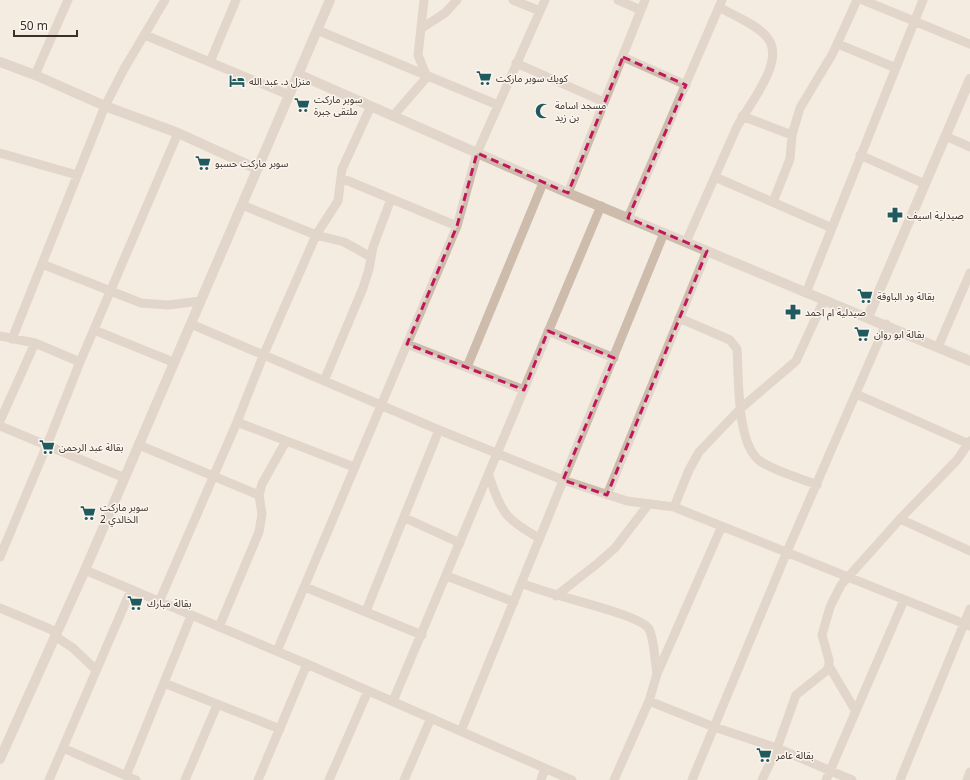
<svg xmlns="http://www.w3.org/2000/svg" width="970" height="780" font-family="'Noto Sans','Noto Sans Arabic',sans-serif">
<rect width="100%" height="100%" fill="#f4ebe1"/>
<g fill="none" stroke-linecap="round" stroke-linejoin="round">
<path stroke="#cdbbac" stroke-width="9" d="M513,0L540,11
M618,0L641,10
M863,0L970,44
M422,28L445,13L457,0
M317,30L498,105
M145,35L289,95
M838,44L896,68
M623,57L686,85
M210,62L236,0
M516,63L604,102
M35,75L68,0
M393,116L427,77L418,55L424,0
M742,116L792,135
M945,136L970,147
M0,153L77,175
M860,155L925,184
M715,177L832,228
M341,178L457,226
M568,193L645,0
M773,202L790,159L792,135L800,108L833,53L857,0
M242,205L316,235L344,242L371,257
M628,218L722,0
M686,242L736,129C746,107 789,60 766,36C754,23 734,16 719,7
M42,264L141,303L168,305L201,301
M806,293L923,0
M679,318L730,340L737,349C739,376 736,444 760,461C774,471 800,478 817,485
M191,324L439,430L563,480L627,501L674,507L970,626
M94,330L173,362
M548,331L614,358
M0,336L35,343L80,362
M12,339L105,106L124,69L165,0
M407,344L524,390
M938,347L970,273
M467,367L543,183
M324,381L363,288L369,269L373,247L391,199
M856,394L969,444
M0,421L35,343
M237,422L354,467
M0,426L125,478
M139,445L259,495
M489,476C502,513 505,519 539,538
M607,495L707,251
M674,507L689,470L699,452L741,408L796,361L824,300
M405,518L460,543
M900,519L970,551
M0,557L47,445L80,362L178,133
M85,570L307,664L572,780
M447,576L514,602
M522,583C545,595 639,613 649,629C654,638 655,662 657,674
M305,587L422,635
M556,596L598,563L615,548L648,505
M159,602L237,422L263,356L303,265L316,235L338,201L342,169L371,106
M0,608L57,632
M366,611L439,430
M219,627L259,532L262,514L259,495L262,484L286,441
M55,636L73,648L96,670
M277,651L457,226L477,153L545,0
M829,666L855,710
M164,683L280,729
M393,701L601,206
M649,701L714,727L777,748L852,780
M461,731L664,233
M63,748L136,780
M126,776L191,616
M49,780L131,590
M185,780L217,705
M258,780L307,664
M329,780L368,691
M404,780L431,718
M541,780L545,768
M614,780L649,701L657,674L721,528
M692,780L786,554L886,324
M762,780L777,748L796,695L826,671L829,666V660L822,635L830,607L841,585L900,519L957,460L970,441
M826,780L904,600
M900,780L970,609
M967,780L970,772"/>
<path stroke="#cdbbac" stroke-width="10" d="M0,62L35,75L105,106L178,133L257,169
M298,74L568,193L970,361
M868,317L970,79
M0,759L85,570L330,0"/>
</g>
<path d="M0 0H970V780H0ZM623,57L686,85L628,218L707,251L607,495L563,480L614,358L548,331L524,390L407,344L457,226L477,153L568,193Z" fill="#f4ebe1" fill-opacity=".55" fill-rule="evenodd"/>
<path fill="none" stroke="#c2185b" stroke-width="3" stroke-dasharray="8 5" stroke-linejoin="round" d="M623,57L686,85L628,218L707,251L607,495L563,480L614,358L548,331L524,390L407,344L457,226L477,153L568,193Z"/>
<defs>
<symbol id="supermarket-bare" viewBox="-9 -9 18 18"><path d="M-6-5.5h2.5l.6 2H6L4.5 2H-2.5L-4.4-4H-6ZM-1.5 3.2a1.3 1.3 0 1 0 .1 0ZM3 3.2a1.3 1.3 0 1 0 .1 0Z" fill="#1f5a5e" stroke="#fbf5ee" stroke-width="2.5" paint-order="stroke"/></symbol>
<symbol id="hotel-bare" viewBox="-9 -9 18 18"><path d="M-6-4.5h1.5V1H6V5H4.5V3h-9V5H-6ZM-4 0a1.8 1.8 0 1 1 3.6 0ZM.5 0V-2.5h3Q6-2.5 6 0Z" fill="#1f5a5e" stroke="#fbf5ee" stroke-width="2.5" paint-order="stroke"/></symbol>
<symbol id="mosque-bare" viewBox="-9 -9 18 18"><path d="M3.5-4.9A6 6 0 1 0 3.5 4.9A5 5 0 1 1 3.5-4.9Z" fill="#1f5a5e" stroke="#fbf5ee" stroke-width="2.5" paint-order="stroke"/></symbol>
<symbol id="pharmacy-bare" viewBox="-9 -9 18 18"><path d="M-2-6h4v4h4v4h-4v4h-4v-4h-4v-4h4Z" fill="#1f5a5e" stroke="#fbf5ee" stroke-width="2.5" paint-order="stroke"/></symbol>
</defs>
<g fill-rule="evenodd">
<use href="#supermarket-bare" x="473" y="67" width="22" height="22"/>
<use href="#hotel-bare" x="226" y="70" width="22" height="22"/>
<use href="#supermarket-bare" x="291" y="94" width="22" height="22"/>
<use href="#mosque-bare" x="532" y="100" width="22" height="22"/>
<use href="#supermarket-bare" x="192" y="152" width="22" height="22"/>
<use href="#pharmacy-bare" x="884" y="204" width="22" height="22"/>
<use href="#supermarket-bare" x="854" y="285" width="22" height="22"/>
<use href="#pharmacy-bare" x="782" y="301" width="22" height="22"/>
<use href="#supermarket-bare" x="851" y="323" width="22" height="22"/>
<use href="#supermarket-bare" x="36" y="436" width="22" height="22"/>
<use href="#supermarket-bare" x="77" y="502" width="22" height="22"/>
<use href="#supermarket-bare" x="124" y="592" width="22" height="22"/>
<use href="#supermarket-bare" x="753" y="744" width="22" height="22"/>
</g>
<g text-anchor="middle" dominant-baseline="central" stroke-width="3" stroke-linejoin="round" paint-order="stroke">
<g font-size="10" fill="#3b302b" stroke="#fbf5ee" text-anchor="start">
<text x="496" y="78">كويك سوبر ماركت</text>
<text x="249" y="81">منزل د. عبد الله</text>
<text x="314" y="99">سوبر ماركت<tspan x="314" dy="12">ملتقى جبرة</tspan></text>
<text x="555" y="105">مسجد اسامة<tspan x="555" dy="12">بن زيد</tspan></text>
<text x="215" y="163">سوبر ماركت حسبو</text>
<text x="907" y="215">صيدلية اسيف</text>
<text x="877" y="296">بقالة ود الباوقة</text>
<text x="805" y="312">صيدلية ام احمد</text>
<text x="874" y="334">بقالة ابو روان</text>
<text x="59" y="447">بقالة عبد الرحمن</text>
<text x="100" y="507">سوبر ماركت<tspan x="100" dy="12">الخالدي 2</tspan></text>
<text x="147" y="603">بقالة مبارك</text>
<text x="776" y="755">بقالة عامر</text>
</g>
</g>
<path d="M14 30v6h63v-6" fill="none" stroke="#3b302b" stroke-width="2"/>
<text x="20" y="30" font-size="12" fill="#3b302b" stroke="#fbf5ee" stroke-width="3" paint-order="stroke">50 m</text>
</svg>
